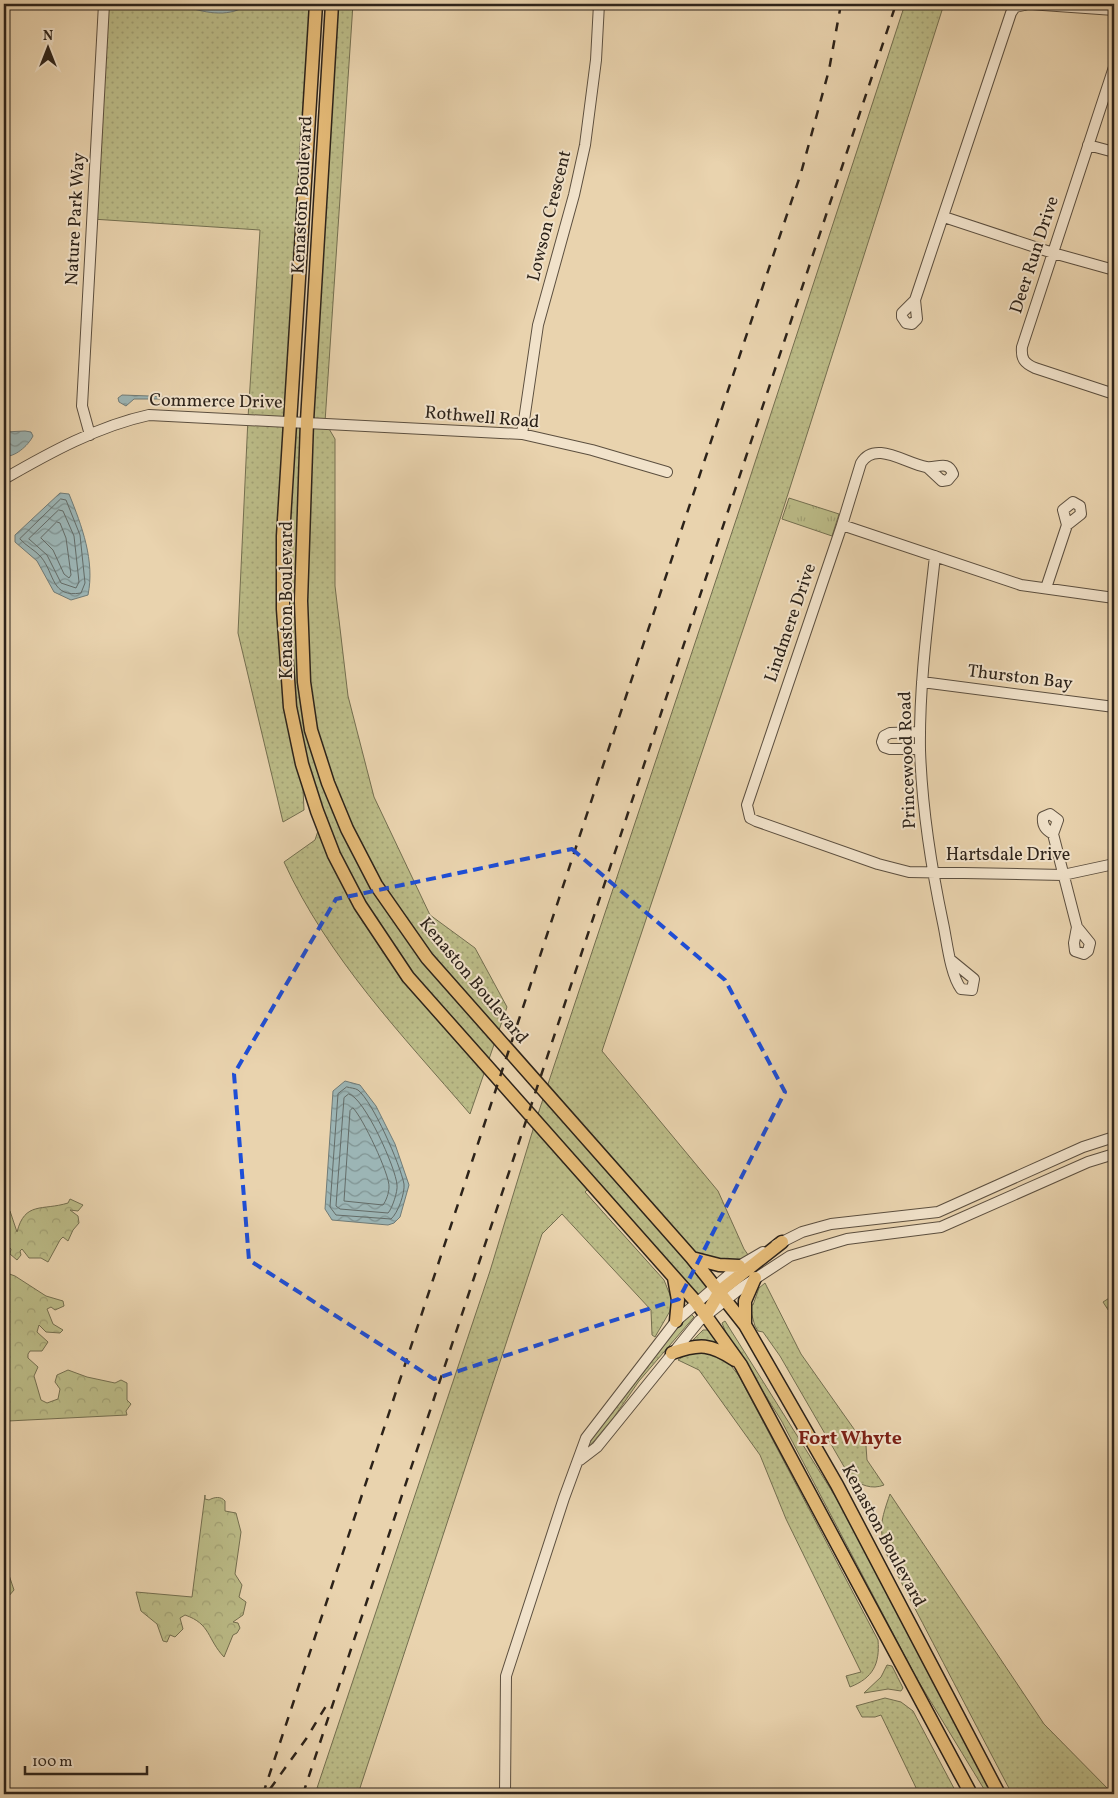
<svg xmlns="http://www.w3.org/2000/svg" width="1118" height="1798" font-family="Vollkorn,serif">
<defs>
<pattern id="grass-dots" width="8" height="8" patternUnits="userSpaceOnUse" patternTransform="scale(1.25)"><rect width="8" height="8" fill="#bbbb87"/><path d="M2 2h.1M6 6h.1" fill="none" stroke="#a1a074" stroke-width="1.8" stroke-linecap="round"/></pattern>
<pattern id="forest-crowns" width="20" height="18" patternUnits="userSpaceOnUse" patternTransform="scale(1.25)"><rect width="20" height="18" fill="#bbbb87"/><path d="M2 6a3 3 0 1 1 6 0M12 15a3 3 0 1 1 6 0" fill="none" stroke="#a1a074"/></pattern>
<pattern id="park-tufts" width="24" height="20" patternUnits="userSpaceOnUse" patternTransform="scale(1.25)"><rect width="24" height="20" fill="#bbbb87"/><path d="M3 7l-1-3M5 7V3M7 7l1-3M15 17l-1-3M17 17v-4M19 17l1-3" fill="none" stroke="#a1a074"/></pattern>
<pattern id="water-waves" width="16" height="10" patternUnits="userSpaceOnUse" patternTransform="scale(1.25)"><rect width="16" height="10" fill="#9cb5b5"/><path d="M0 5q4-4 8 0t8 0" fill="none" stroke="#809392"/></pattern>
</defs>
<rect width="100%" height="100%" fill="#e9d3ae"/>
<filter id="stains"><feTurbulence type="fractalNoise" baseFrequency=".004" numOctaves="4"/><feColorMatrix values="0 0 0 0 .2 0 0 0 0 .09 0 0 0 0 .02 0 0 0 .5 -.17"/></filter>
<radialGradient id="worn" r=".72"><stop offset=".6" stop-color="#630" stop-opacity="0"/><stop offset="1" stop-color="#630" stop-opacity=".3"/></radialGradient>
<path fill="url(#grass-dots)" stroke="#746f50" d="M104,4H316L291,420L307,421L335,4H353L325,422L335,439V586L348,696L374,797L430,915L475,948L507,1007L470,1114C402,1035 328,958 284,862L315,840L321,822L302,767L304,810L283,822L238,633L248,418L260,230L92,219Z
M905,4H944L780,519L602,1051L718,1191L744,1249L751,1259L739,1266L693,1258L715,1286L696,1302L591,1186L585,1192L664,1280L672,1300L670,1311L655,1337L652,1335L651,1310L562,1214L542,1234L358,1794H315L490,1271L535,1123L743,499Z
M765,1283L801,1354L866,1446L867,1460L884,1485C872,1490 860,1485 850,1477L780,1356L763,1332L758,1331L755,1326L749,1305H753L759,1288Z
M1114,1295V1319L1103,1302Z
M691,1314L694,1317L639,1381L614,1417L589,1447L590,1439L679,1323Z
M725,1321L840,1504L992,1794H987L917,1679L781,1420L727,1335L722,1323Z
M703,1330H709L719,1344L693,1340Z
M705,1351L728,1362L739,1376L878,1640C880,1664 873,1678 850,1687L846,1676L861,1672L786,1519L760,1455L699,1370L678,1360L690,1352Z
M890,1494L1044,1724L1113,1794H1012L887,1555C878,1529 881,1520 890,1494Z
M887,1665L892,1666L903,1688L901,1691L888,1689L864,1693L881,1677Z
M885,1698L901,1702L913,1711L957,1794H919L881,1715L875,1717H862L856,1706Z"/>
<path fill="url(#forest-crowns)" stroke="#746f50" d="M70,1199L83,1205L78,1211L70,1210L78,1216L79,1223L73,1230L68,1241L63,1237L60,1240L48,1262L41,1258H29L22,1249L20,1251L21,1255L17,1260L10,1254L11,1249L4,1243V1207L10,1211L17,1232C25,1201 42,1211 68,1203Z
M4,1272L15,1276L46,1296L63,1301L64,1306L55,1310L51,1307L47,1309L53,1324L63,1330L60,1333L46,1332L39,1325L37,1332L48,1342L42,1351H30L28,1354V1358L38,1367L34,1376L41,1400L47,1403L58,1399L60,1389L55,1382L57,1375L68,1370L87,1377L115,1383L121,1380L127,1383V1400L131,1404L126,1411L127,1415L8,1421L9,1575L14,1590L8,1597L4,1596Z
M205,1495V1499L209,1500C214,1497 221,1496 225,1501V1511L236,1513L241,1532L235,1574L242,1585L239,1597L246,1602L243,1615L233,1622L238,1623L240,1628L237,1633L233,1635L224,1657C207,1639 211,1624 185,1615L180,1618L183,1629L175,1637L170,1635L167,1642L163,1641L157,1624L141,1611L136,1592L192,1597Z"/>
<path fill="url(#park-tufts)" stroke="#746f50" d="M789,498L839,514L832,536L782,519Z"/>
<path fill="url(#water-waves)" stroke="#707b77" d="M185,4H248C231,18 206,13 187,7Z
M122,395L177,397V399H134L126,406L119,402L118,398Z
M192,398L223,399L225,401V408L222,409V403L219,402L216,404L210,401L206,404L192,401Z
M25,431L31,432L33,436C28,446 14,458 4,456V432Z
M60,493L69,494C82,526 95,561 88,595L71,600L54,592L37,561L15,542V535Z
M345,1081L360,1085L376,1106L395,1144L409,1185L400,1217L394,1223L388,1225L332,1220L325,1209L333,1091Z"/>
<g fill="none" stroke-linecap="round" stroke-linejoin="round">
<path stroke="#646c68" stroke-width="1" d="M61,499L66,500L80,535L85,583L81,593C51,598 55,574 41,557C35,550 26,546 20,539Z
M59,510L63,511L74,536L79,582L76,588L61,583L47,555L29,539Z
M57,522L60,523L66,538L71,575L69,578L64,574L53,550L41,538Z
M347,1087C350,1088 355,1088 358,1090C373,1102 400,1164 404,1184C405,1193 398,1213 391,1219L336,1215L330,1207L338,1094Z
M349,1094C364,1097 396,1168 397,1185C398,1191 392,1209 388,1213L340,1209L336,1206L344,1098Z
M353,1108C362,1116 390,1175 389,1187C389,1193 386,1201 383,1205L344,1201L350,1111Z"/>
<defs>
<path id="minor" d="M1114,67L1022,347C1021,359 1024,363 1035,368L1114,394
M1088,145L1114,152
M944,217L1053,253L1114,270
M915,300L917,319L912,324L906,323L902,317V313L915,300L1011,13L1015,7L1029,4L1114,10
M522,434L538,325L574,195L585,145L596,60L599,4
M90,435L82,406L104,4
M4,479C49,453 98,426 149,415L522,434L592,450L667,472
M842,525L861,463C875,440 905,463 926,467C936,469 948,459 953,474L948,480L942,481L927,467
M935,556C928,620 919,685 920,750C922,809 931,866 943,923C947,941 950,974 961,989L972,990L974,979L952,961
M1046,588L1067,525L1081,514L1080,506L1073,502L1063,510L1067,525
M1114,598L1021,585L842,525L747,805L750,818L756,821L878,864L909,872L1063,875L1114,864
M922,682L1114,707
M920,749H890L884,747L882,742L884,736L890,733L920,732
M1053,834C1046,830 1042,826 1043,817L1050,814L1058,820L1053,834L1077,927L1074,943L1075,951L1084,954L1088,951L1090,943L1077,927
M776,1245L802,1232L831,1224L938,1212L1083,1147L1114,1137
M580,1460L597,1447L699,1321L741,1288L790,1256L847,1239L941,1227L1088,1162L1114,1154
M505,1794L506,1676L564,1498L586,1438L676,1321L739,1266L763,1252"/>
<path id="major" d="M316,4L283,536V609L290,707L302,764L317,811L334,855L360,905L408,977L696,1302L741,1365L971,1794
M332,4L307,421L301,601L304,682L311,730L328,783L347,829L376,885L427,958L692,1258L745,1325L837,1485L999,1794
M692,1258L719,1265L739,1266
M674,1278L678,1300L676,1321
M706,1315L720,1291L782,1242
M745,1325V1301L755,1278
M672,1353C700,1343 711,1344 735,1360"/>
</defs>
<use href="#minor" stroke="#5c4f3f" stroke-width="12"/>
<use href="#major" stroke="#2d231a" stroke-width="15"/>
<use href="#minor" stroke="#f1e2ca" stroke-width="10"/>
<use href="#major" stroke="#e4ba77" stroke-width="12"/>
<path stroke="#2d231a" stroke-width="2.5" stroke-dasharray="9 9" stroke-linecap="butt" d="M270,1789L306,1739L326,1706
M263,1794C442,1254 619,713 801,173L829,70L841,4
M303,1794L896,4"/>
</g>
<path fill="none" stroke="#1d4ed8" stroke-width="4" stroke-dasharray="10 6" stroke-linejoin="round" d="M572,849L725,980L785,1092L679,1299L434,1379L249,1260L234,1074L336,899Z"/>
<g text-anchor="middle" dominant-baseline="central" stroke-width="4" stroke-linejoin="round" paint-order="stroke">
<g font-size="18" fill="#2d231a" stroke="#f1e2ca">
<text transform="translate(303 195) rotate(-87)">Kenaston Boulevard</text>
<text transform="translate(550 216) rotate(-76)">Lowson Crescent</text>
<text transform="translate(76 219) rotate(-87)">Nature Park Way</text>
<text transform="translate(1035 255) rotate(-72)">Deer Run Drive</text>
<text transform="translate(216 402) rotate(1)">Commerce Drive</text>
<text transform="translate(482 418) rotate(5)">Rothwell Road</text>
<text transform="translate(287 600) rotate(-90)">Kenaston Boulevard</text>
<text transform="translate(791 623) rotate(-71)">Lindmere Drive</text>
<text transform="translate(1020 678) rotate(7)">Thurston Bay</text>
<text transform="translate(908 760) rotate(-92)">Princewood Road</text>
<text x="1008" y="855">Hartsdale Drive</text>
<text transform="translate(473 981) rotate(50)">Kenaston Boulevard</text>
<text transform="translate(883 1536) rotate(62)">Kenaston Boulevard</text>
</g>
<g font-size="20" font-weight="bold" fill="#7a1f14" stroke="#f1e2ca">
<text x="850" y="1439">Fort Whyte</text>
</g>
</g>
<rect width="1118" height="1798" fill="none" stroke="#e9d3ae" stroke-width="20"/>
<rect x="5" y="5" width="1108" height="1788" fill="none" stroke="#2d231a" stroke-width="2.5"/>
<rect x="10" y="10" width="1098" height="1778" fill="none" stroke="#2d231a"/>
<g transform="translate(48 48)" stroke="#f1e2ca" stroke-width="4" paint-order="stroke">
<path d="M0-4L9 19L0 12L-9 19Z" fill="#2d231a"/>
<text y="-8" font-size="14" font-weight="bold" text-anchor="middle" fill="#2d231a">N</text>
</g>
<path d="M25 1766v8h122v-8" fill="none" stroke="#2d231a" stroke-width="2.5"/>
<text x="32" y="1766" font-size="15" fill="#2d231a" stroke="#f1e2ca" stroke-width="4" paint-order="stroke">100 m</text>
<rect width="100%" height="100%" filter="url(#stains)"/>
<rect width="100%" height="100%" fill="url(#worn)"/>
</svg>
